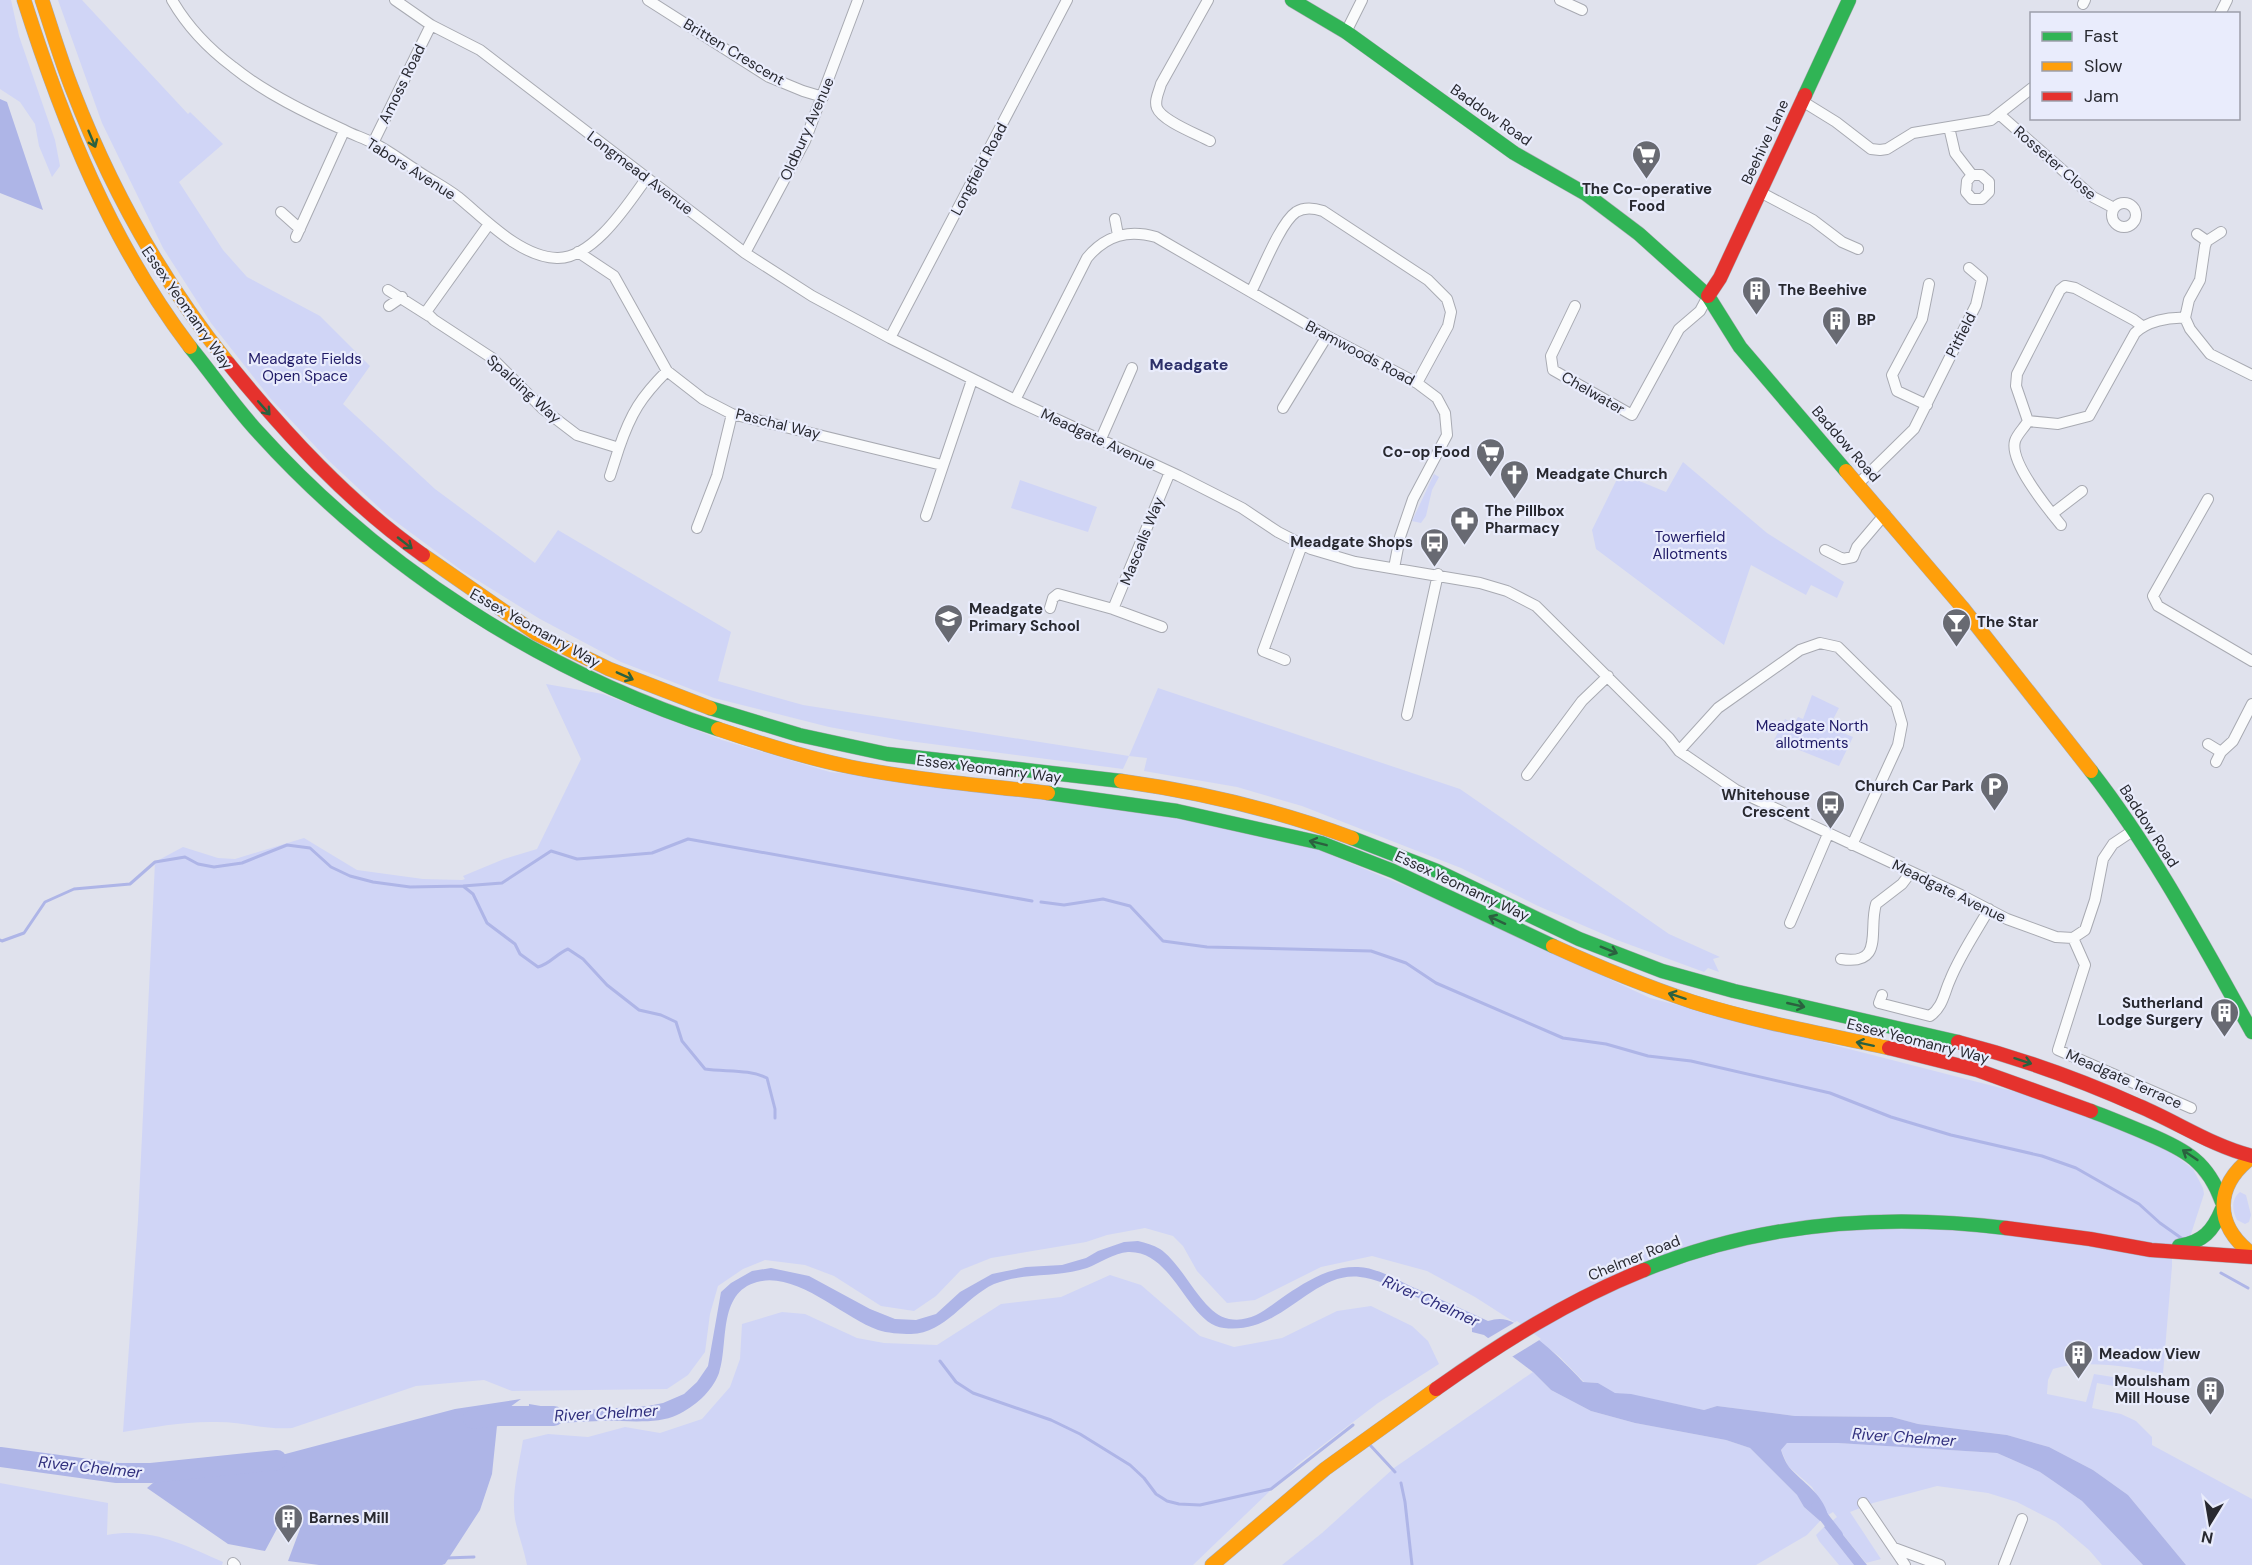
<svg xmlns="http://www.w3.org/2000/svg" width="2252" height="1565" font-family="'DM Sans',sans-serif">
<rect width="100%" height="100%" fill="#e0e2ed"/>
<path fill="#d0d5f6" d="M0,0H11L19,36L55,140L60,166L52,177L39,146L35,124L20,102L0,89Z
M58,0H82L188,114L190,112L223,144L179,182L223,250L247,277L320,316L370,366L343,404L435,489L535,563L558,530L731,632L718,681L803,705L1129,756L1158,688L1460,789L1669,934L1720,957L1713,959L1719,972L1708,968L1704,972L1617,940L1538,906L1461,868L1302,806L1237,787L1144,771L1147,758L1129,756L1123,769L901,740L829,727L714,698L621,662L540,619L461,570L387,515L329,461L270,398L211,323L163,248L102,123Z
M1683,462L1767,533L1844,582L1837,598L1811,585L1806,595L1751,565L1724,645L1596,549L1592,530L1620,473L1666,492Z
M1434,474L1439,477L1432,490L1426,516L1421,523L1412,521Z
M1020,480L1097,507L1088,532L1011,508Z
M546,684L603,694L722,740L830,772L1147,808L1317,849L1453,906L1650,998L2036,1097L2163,1146L2193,1169L2203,1188L2204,1194L2190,1237L2172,1243V1266L2163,1374C2132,1367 2085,1359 2053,1369L2048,1380L2047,1394L2086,1402L2094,1374L2125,1379L2124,1388L2097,1383L2092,1408L2121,1414L2136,1421L2152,1437V1445L2252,1499V1565H2186L2128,1495L2093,1470L2049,1447L2007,1435L1918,1424L1892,1417L1795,1416L1717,1406L1704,1410L1633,1395L1614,1393L1598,1383L1584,1382L1560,1357L1514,1322L1475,1297L1427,1271L1372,1256L1321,1267L1255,1300L1227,1303L1197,1271L1183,1246L1173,1236L1145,1228L1107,1235L1086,1242L991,1258L961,1270L936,1296L914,1311L881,1306L834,1276L805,1265L765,1260L743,1269L718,1286L710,1314L705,1352L688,1375L667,1389L512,1391L484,1380L416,1386L292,1428C266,1430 243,1422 217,1422C186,1421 154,1427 123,1432L138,1220L155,862L183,847L218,858L235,859L304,838L357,870L423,879L462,880L465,879L463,876L504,859L537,849L581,759Z
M1812,695L1839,708L1829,727L1853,737L1839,766L1774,740L1785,719L1794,724L1798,717L1803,719Z
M2240,1192L2246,1195L2251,1215L2249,1222L2245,1224L2237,1220C2232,1211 2231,1199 2240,1192Z
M1110,1275L1141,1285L1200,1336L1234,1347L1282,1338L1337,1311L1371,1306L1412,1326L1428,1341L1439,1364L1378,1403L1298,1464L1193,1565H527C524,1549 518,1535 515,1519C511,1494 519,1465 523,1440L548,1434L588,1437L625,1427L660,1433L702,1419L730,1387L740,1359L742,1324L782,1312L805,1314L857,1338L884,1343L937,1345L1001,1304L1061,1297Z
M1533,1372L1551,1390L1591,1411L1635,1423L1726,1440L1750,1448L1797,1495L1804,1507L1820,1521L1807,1535L1756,1565H1282L1322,1533L1394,1468Z
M1787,1443H1838L1997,1453L2040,1472L2082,1501L2143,1565H2102L2089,1550L2056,1522L2017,1502L1988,1493L1937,1486L1873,1503L1850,1512L1881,1559L1866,1563L1832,1521L1837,1517L1833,1512L1828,1515L1812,1487L1788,1466L1781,1450Z
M0,1483L108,1503L107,1535C151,1527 184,1545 223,1562L222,1565H0Z
M1824,1527L1854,1565H1839L1819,1541L1816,1535Z"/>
<path fill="#aeb5e7" d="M0,99L7,102L43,210L0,193Z
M1138,1241C1146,1243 1153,1245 1160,1249C1184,1265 1202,1314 1229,1319C1254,1323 1268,1307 1286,1295C1307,1281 1331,1266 1358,1267C1379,1268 1398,1281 1417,1289C1441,1300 1465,1310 1488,1321C1495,1319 1500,1318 1507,1320C1528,1326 1568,1365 1583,1382L1598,1383L1615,1393L1631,1394L1704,1410L1717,1406L1795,1416L1892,1417L1918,1424L2007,1435L2049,1447L2093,1470L2128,1495L2186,1565H2143L2082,1501L2040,1472L1997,1453L1838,1443H1787L1781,1450C1783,1456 1786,1463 1789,1467C1803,1483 1822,1493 1828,1515L1820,1521L1804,1507L1797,1495L1750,1448L1726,1440L1635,1423L1591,1411L1551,1390L1533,1372L1484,1335L1472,1332V1324L1467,1319L1457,1316C1430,1305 1387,1280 1360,1277C1312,1271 1282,1335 1224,1328C1188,1325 1174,1250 1128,1252C1114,1253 1100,1263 1087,1268C1056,1278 1024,1272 994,1284C964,1298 946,1333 911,1334C900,1334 887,1333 878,1330C843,1318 797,1271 757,1282C717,1293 729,1344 719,1373C712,1392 694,1407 677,1415C657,1425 622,1420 600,1421C576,1422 552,1423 528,1426L529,1404L570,1411L648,1406L663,1403L684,1394L697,1382L708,1366L721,1292L731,1283L752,1271L771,1268L809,1276L870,1309L895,1319L916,1320L936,1314L960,1292L992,1274L1026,1267L1062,1265L1086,1258L1098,1251L1124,1242Z
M521,1399L498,1416L492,1474L480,1510L445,1564L442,1565H319L288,1561L300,1529L280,1523L265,1551L228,1544L147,1488L166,1472L234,1468L254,1462L253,1459L274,1457L455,1409Z
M1832,1521L1867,1565H1854L1824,1527Z"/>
<path fill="#e0e2ed" d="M1517,1321L1541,1339L1510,1358L1485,1340Z"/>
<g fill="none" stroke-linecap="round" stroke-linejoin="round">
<path stroke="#aeb5e7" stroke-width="3" d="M463,886L473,894L487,923L515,944L520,954L538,967C550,964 556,954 568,949L583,959L607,985L639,1010L661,1015L676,1022L682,1041L705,1069C726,1072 749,1069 767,1078L775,1109V1118
M1041,902L1064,905L1103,899L1130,906L1163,941L1207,947L1371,951L1406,963L1436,983L1563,1038L1606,1044L1648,1056L1691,1061L1830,1093L1891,1117L1951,1135L2042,1156L2076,1168L2139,1204L2160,1223L2184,1240
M0,940L2,941L24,933L45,902L74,889L130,884L155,862L185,857L198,864L214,867L242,863L287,845L310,848L331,867L350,876L373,882L410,887L463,886L502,883L551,851L577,859L617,856L652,853L688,839L1032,901
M2221,1273L2248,1288
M940,1361L956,1382L973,1393L1051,1420L1080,1434L1130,1465L1144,1478L1156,1494L1167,1501L1179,1504L1200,1505L1271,1489L1353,1425
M1370,1445L1395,1472
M151,1473L159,1480
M1401,1483L1405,1502L1412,1565
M446,1558L474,1557"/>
<path stroke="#aeb5e7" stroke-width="10" d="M1816,1507L1838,1535"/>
<path stroke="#aeb5e7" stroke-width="20" d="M473,1419L498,1416H554
M0,1457L117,1473H151L277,1460"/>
<defs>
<path id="street" d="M172,0C187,26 209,49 233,67C265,93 306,113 344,130C353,135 364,138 373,143C388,150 402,161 416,170C429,179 445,187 458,197C485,219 520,257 557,258C593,259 628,204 646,179
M395,0L431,25L480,50L745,253L812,296L890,338L1015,400L1179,476L1242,508L1278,532L1311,549L1355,562L1480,583L1507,591L1536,606L1669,738L1679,751L1736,790L1961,895L2007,919L2056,937L2073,938L2085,930L2095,900L2103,859L2113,844L2134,830
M648,0L769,77L803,91L823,97
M1208,0L1161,84C1159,92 1154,100 1157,108C1162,121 1197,134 1210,141
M1560,0L1582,10
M2083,4L2085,0
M2220,14L2227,0
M1346,32L1362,0
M1802,101L1836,122L1871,149L1880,150L1887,149L1913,133L1991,120L2032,88
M1999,114L2093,197L2114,208
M1949,127L1955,153L1972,175L1967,181L1966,192L1972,199H1982L1989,192V182L1981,175H1972
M373,143L431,25
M1760,192L1813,220L1842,242L1858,249
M2112 215a12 12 0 1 1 24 0a12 12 0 1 1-24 0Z
M281,212L300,229
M1115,219L1118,235
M489,224L426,312L434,320L492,358L543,409L577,435L619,448C631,413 641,397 667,371
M2221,232L2207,241L2205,246L2200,280L2189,300L2185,318L2190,329L2210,354L2252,375
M2197,234L2207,241
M296,237L344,131
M578,252L614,276L667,371L703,399L732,414L942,465
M745,253L805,141L858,0
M388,290L429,316
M1251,292C1261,273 1280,223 1296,212C1304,207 1314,208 1323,211L1428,280L1447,299L1451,312L1448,326L1417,383
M389,306L402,297
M1575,306L1551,356L1553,370L1632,415L1679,329L1700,311L1708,296
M890,338L1067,0
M1015,400L1087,258C1106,235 1128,229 1156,237L1327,336L1417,383L1437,398L1445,413L1447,435L1413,499L1400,537L1394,568
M1927,405L1897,391L1892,375L1922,319L1929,284
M1283,408L1327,336
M2028,421L2016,386L2017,374L2060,290L2065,286L2075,288L2134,320L2142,326
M1100,441L1132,368
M610,476L619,448
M1858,484L1914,429L1976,305L1982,279L1969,268
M2208,499L2153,596L2158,606L2252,661
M2052,514L2082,491
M926,516L972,380
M2061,525C2048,509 2009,462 2015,441C2017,434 2025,427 2028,421L2058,424L2089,416L2135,333C2147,321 2169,317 2185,318
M697,528L717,476L732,414
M1825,550L1843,559L1853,557L1857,547L1885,514
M1050,608L1053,598L1058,594L1113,609
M1162,627L1113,609L1170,472
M1285,660L1263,651L1302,545
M1407,715L1438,574
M2208,744L2221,752
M1679,751L1718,708L1800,650L1820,643L1838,647L1896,704L1902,724L1898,745L1852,845
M2216,762L2221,752L2233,741L2252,704
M1527,775L1582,701L1608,676
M1790,923L1828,834
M2073,938L2085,965L2058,1050L2191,1108
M1841,959C1885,966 1868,930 1876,904L1902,884L1911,872
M1882,995L1879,1003L1930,1016C1943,1007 1944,993 1950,980C1960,955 1976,932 1989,909
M1863,1503L1905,1565
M1894,1548L1940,1565
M233,1563L235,1565
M2004,1565L2022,1519"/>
<path id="fast" d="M1292,0L1346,32L1514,153L1586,194L1639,234L1708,296L1740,347L1846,471
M1805,95L1849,0
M190,347C213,375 233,405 258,432C382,569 543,672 718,729
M710,708L799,735L887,754L1121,781
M2091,771C2154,852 2202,943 2252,1032
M1048,793L1177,811L1321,843L1393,871L1553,946
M1352,838L1437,871L1579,939L1662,971L1734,991L1958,1042
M2091,1111C2110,1118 2129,1126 2148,1134C2186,1150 2208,1162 2222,1202
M2179,1246C2203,1242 2213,1231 2222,1209
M1644,1270C1759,1223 1883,1213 2006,1228"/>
<path id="slow" d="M24,0C63,123 111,243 190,347
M42,0C52,30 61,61 73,91C110,187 163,282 228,363
M1846,471L1962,607L2091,771
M423,555L537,634L609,669L710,708
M718,729C762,744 806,758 851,767C916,780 982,785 1048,793
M1121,781C1200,792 1277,810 1352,838
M1553,946C1599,967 1645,986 1693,1002C1757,1022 1824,1034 1889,1048
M2252,1157C2214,1186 2214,1225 2252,1254
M1212,1565L1325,1469L1436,1389"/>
<path id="jam" d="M1708,296L1720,278L1805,95
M228,363C285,433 348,502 423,555
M1958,1042C2020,1058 2081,1080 2139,1106C2177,1122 2212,1146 2252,1156
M1889,1048L1977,1070L2091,1111
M2006,1228L2090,1239L2151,1250L2252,1257
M1436,1389C1501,1343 1569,1300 1644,1270"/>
</defs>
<use href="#street" stroke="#a8aab2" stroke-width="12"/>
<use href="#fast" stroke="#a8aab2" stroke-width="15"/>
<use href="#slow" stroke="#a8aab2" stroke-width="15"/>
<use href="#jam" stroke="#a8aab2" stroke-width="15"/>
<use href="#street" stroke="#fafbfc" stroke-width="10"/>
<use href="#fast" stroke="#30b455" stroke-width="14"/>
<use href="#slow" stroke="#ff9f0a" stroke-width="14"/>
<use href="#jam" stroke="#e5322d" stroke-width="14"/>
</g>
<defs><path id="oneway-shaft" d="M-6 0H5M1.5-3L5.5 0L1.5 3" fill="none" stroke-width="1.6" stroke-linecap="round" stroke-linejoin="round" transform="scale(1.5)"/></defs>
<g stroke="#2b613f">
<use href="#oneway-shaft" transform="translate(92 139) rotate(67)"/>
<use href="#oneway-shaft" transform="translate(264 408) rotate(49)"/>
<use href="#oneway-shaft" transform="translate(405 543) rotate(38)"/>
<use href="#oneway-shaft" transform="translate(625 676) rotate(24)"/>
<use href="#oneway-shaft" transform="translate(1318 843) rotate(-166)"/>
<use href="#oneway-shaft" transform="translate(1497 920) rotate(-155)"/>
<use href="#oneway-shaft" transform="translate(1609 950) rotate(22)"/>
<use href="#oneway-shaft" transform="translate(1677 996) rotate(-162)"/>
<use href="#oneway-shaft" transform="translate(1796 1005) rotate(13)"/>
<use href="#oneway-shaft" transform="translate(1865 1044) rotate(-168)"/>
<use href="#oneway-shaft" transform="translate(2023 1061) rotate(18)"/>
<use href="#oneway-shaft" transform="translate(2190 1155) rotate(-146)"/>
</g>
<defs>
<symbol id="supermarket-pin" viewBox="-11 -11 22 30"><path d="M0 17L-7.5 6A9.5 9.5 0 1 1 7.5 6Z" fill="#686a72" stroke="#e9ecfc"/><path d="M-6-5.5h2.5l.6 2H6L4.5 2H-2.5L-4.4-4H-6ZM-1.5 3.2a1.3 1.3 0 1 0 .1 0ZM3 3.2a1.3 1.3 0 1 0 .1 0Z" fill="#fff"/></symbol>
<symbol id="building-pin" viewBox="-11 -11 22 30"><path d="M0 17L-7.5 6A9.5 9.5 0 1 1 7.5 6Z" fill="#686a72" stroke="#e9ecfc"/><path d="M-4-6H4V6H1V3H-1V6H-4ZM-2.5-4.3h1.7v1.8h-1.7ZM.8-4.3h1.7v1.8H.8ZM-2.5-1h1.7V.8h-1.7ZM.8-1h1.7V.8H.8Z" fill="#fff"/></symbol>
<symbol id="church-pin" viewBox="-11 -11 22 30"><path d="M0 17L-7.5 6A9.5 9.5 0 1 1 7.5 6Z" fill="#686a72" stroke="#e9ecfc"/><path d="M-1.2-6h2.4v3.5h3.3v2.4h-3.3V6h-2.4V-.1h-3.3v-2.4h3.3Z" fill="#fff"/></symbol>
<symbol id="pharmacy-pin" viewBox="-11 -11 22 30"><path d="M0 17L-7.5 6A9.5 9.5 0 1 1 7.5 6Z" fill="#686a72" stroke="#e9ecfc"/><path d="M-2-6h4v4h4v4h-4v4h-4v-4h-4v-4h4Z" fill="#fff"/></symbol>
<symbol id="bus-pin" viewBox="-11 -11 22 30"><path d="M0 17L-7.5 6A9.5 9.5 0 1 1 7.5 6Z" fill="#686a72" stroke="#e9ecfc"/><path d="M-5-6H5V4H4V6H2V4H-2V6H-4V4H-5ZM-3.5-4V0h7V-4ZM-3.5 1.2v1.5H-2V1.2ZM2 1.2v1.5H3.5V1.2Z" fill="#fff"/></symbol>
<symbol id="school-pin" viewBox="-11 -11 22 30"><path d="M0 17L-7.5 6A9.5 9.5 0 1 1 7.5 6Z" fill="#686a72" stroke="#e9ecfc"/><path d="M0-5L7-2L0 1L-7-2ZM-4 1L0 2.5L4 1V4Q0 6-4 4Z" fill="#fff"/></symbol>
<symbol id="bar-pin" viewBox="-11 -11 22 30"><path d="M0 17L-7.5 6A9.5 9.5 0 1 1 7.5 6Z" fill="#686a72" stroke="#e9ecfc"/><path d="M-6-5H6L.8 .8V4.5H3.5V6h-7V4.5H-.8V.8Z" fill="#fff"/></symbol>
<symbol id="parking-pin" viewBox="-11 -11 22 30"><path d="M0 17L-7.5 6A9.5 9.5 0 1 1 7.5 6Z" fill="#686a72" stroke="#e9ecfc"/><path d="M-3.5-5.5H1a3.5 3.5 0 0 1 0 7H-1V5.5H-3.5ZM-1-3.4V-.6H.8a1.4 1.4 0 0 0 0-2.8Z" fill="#fff"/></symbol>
</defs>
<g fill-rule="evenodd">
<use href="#supermarket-pin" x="1630" y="138" width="33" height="45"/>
<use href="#building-pin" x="1740" y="274" width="33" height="45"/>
<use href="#building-pin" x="1820" y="304" width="33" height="45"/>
<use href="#supermarket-pin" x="1474" y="436" width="33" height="45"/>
<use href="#church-pin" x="1498" y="458" width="33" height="45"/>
<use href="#pharmacy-pin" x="1448" y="504" width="33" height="45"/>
<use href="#bus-pin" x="1418" y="526" width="33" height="45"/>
<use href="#school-pin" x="932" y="602" width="33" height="45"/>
<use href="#bar-pin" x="1940" y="606" width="33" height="45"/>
<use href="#parking-pin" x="1978" y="770" width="33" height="45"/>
<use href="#bus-pin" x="1814" y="788" width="33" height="45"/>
<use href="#building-pin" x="2208" y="996" width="33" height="45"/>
<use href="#building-pin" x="2062" y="1338" width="33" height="45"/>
<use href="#building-pin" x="2194" y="1374" width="33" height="45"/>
<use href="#building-pin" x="272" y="1502" width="33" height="45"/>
</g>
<g text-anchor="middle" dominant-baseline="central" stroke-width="4.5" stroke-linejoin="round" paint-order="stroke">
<g font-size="15" fill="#282930" stroke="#e9ecfc">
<text transform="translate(734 52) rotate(31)">Britten Crescent</text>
<text transform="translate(402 84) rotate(-64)">Amoss Road</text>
<text transform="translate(1491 115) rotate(35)">Baddow Road</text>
<text transform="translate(807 129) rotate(-66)">Oldbury Avenue</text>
<text transform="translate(1765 142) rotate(-65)">Beehive Lane</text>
<text transform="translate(2055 163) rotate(41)">Rosseter Close</text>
<text transform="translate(411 169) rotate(32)">Tabors Avenue</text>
<text transform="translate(979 169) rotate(-62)">Longfield Road</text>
<text transform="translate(640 173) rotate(37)">Longmead Avenue</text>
<text transform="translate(187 308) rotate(55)">Essex Yeomanry Way</text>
<text transform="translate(1961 335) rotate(-63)">Pitfield</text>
<text transform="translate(1360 353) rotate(28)">Bramwoods Road</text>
<text transform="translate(524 389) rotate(42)">Spalding Way</text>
<text transform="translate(1593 393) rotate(30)">Chelwater</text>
<text transform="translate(778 424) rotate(14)">Paschal Way</text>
<text transform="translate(1098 439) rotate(25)">Meadgate Avenue</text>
<text transform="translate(1846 444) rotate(49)">Baddow Road</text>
<text transform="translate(1142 541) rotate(-68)">Mascalls Way</text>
<text transform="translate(535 628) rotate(29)">Essex Yeomanry Way</text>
<text transform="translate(989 769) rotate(7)">Essex Yeomanry Way</text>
<text transform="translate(2149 826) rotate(57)">Baddow Road</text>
<text transform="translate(1462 886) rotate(25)">Essex Yeomanry Way</text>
<text transform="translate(1949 891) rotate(26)">Meadgate Avenue</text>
<text transform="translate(1918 1041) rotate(14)">Essex Yeomanry Way</text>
<text transform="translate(2124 1079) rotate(24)">Meadgate Terrace</text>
<text transform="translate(1634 1258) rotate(-22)">Chelmer Road</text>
</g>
<g font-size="15" font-weight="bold" fill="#282930" stroke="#e9ecfc" text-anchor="start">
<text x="1647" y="189" text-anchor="middle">The Co-operative<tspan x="1647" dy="17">Food</tspan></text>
<text x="1778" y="290">The Beehive</text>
<text x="1857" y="320">BP</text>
<text x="1470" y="452" text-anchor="end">Co-op Food</text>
<text x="1536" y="474">Meadgate Church</text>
<text x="1485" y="511">The Pillbox<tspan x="1485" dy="17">Pharmacy</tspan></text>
<text x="1413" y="542" text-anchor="end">Meadgate Shops</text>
<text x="969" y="609">Meadgate<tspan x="969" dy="17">Primary School</tspan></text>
<text x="1977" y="622">The Star</text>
<text x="1974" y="786" text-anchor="end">Church Car Park</text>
<text x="1810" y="795" text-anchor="end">Whitehouse<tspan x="1810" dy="17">Crescent</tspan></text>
<text x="2203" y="1003" text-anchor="end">Sutherland<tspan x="2203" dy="17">Lodge Surgery</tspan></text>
<text x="2099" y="1354">Meadow View</text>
<text x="2190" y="1381" text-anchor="end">Moulsham<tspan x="2190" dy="17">Mill House</tspan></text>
<text x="309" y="1518">Barnes Mill</text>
</g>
<g font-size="15" fill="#201b67" stroke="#e9ecfc">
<text x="305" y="359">Meadgate Fields<tspan x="305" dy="17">Open Space</tspan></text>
<text x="1690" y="537">Towerfield<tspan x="1690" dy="17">Allotments</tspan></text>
<text x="1812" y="726">Meadgate North<tspan x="1812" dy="17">allotments</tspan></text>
</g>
<g font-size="16" font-weight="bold" fill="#2d306a" stroke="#e9ecfc">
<text x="1189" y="364">Meadgate</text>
</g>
<g font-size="16" font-style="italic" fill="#2f2e7c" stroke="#e9ecfc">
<text transform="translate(1431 1301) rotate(24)">River Chelmer</text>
<text transform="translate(606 1413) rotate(-3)">River Chelmer</text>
<text transform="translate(1904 1437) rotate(4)">River Chelmer</text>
<text transform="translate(90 1467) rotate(6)">River Chelmer</text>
</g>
</g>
<rect x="2030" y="12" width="210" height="108" fill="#e9ecfc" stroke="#9c9eaa" stroke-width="1.5"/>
<rect x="2042" y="32" width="30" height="9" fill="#30b455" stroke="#9c9eaa" stroke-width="1.5"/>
<text x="2084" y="42" font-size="18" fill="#282930">Fast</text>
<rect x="2042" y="62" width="30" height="9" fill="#ff9f0a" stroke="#9c9eaa" stroke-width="1.5"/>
<text x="2084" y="72" font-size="18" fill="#282930">Slow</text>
<rect x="2042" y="92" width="30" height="9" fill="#e5322d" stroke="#9c9eaa" stroke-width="1.5"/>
<text x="2084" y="102" font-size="18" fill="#282930">Jam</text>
<g transform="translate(2210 1523) rotate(191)" stroke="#e9ecfc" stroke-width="4.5" paint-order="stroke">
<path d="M0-4.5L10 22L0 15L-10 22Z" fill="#282930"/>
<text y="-9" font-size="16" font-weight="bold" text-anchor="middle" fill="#282930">N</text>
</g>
</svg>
